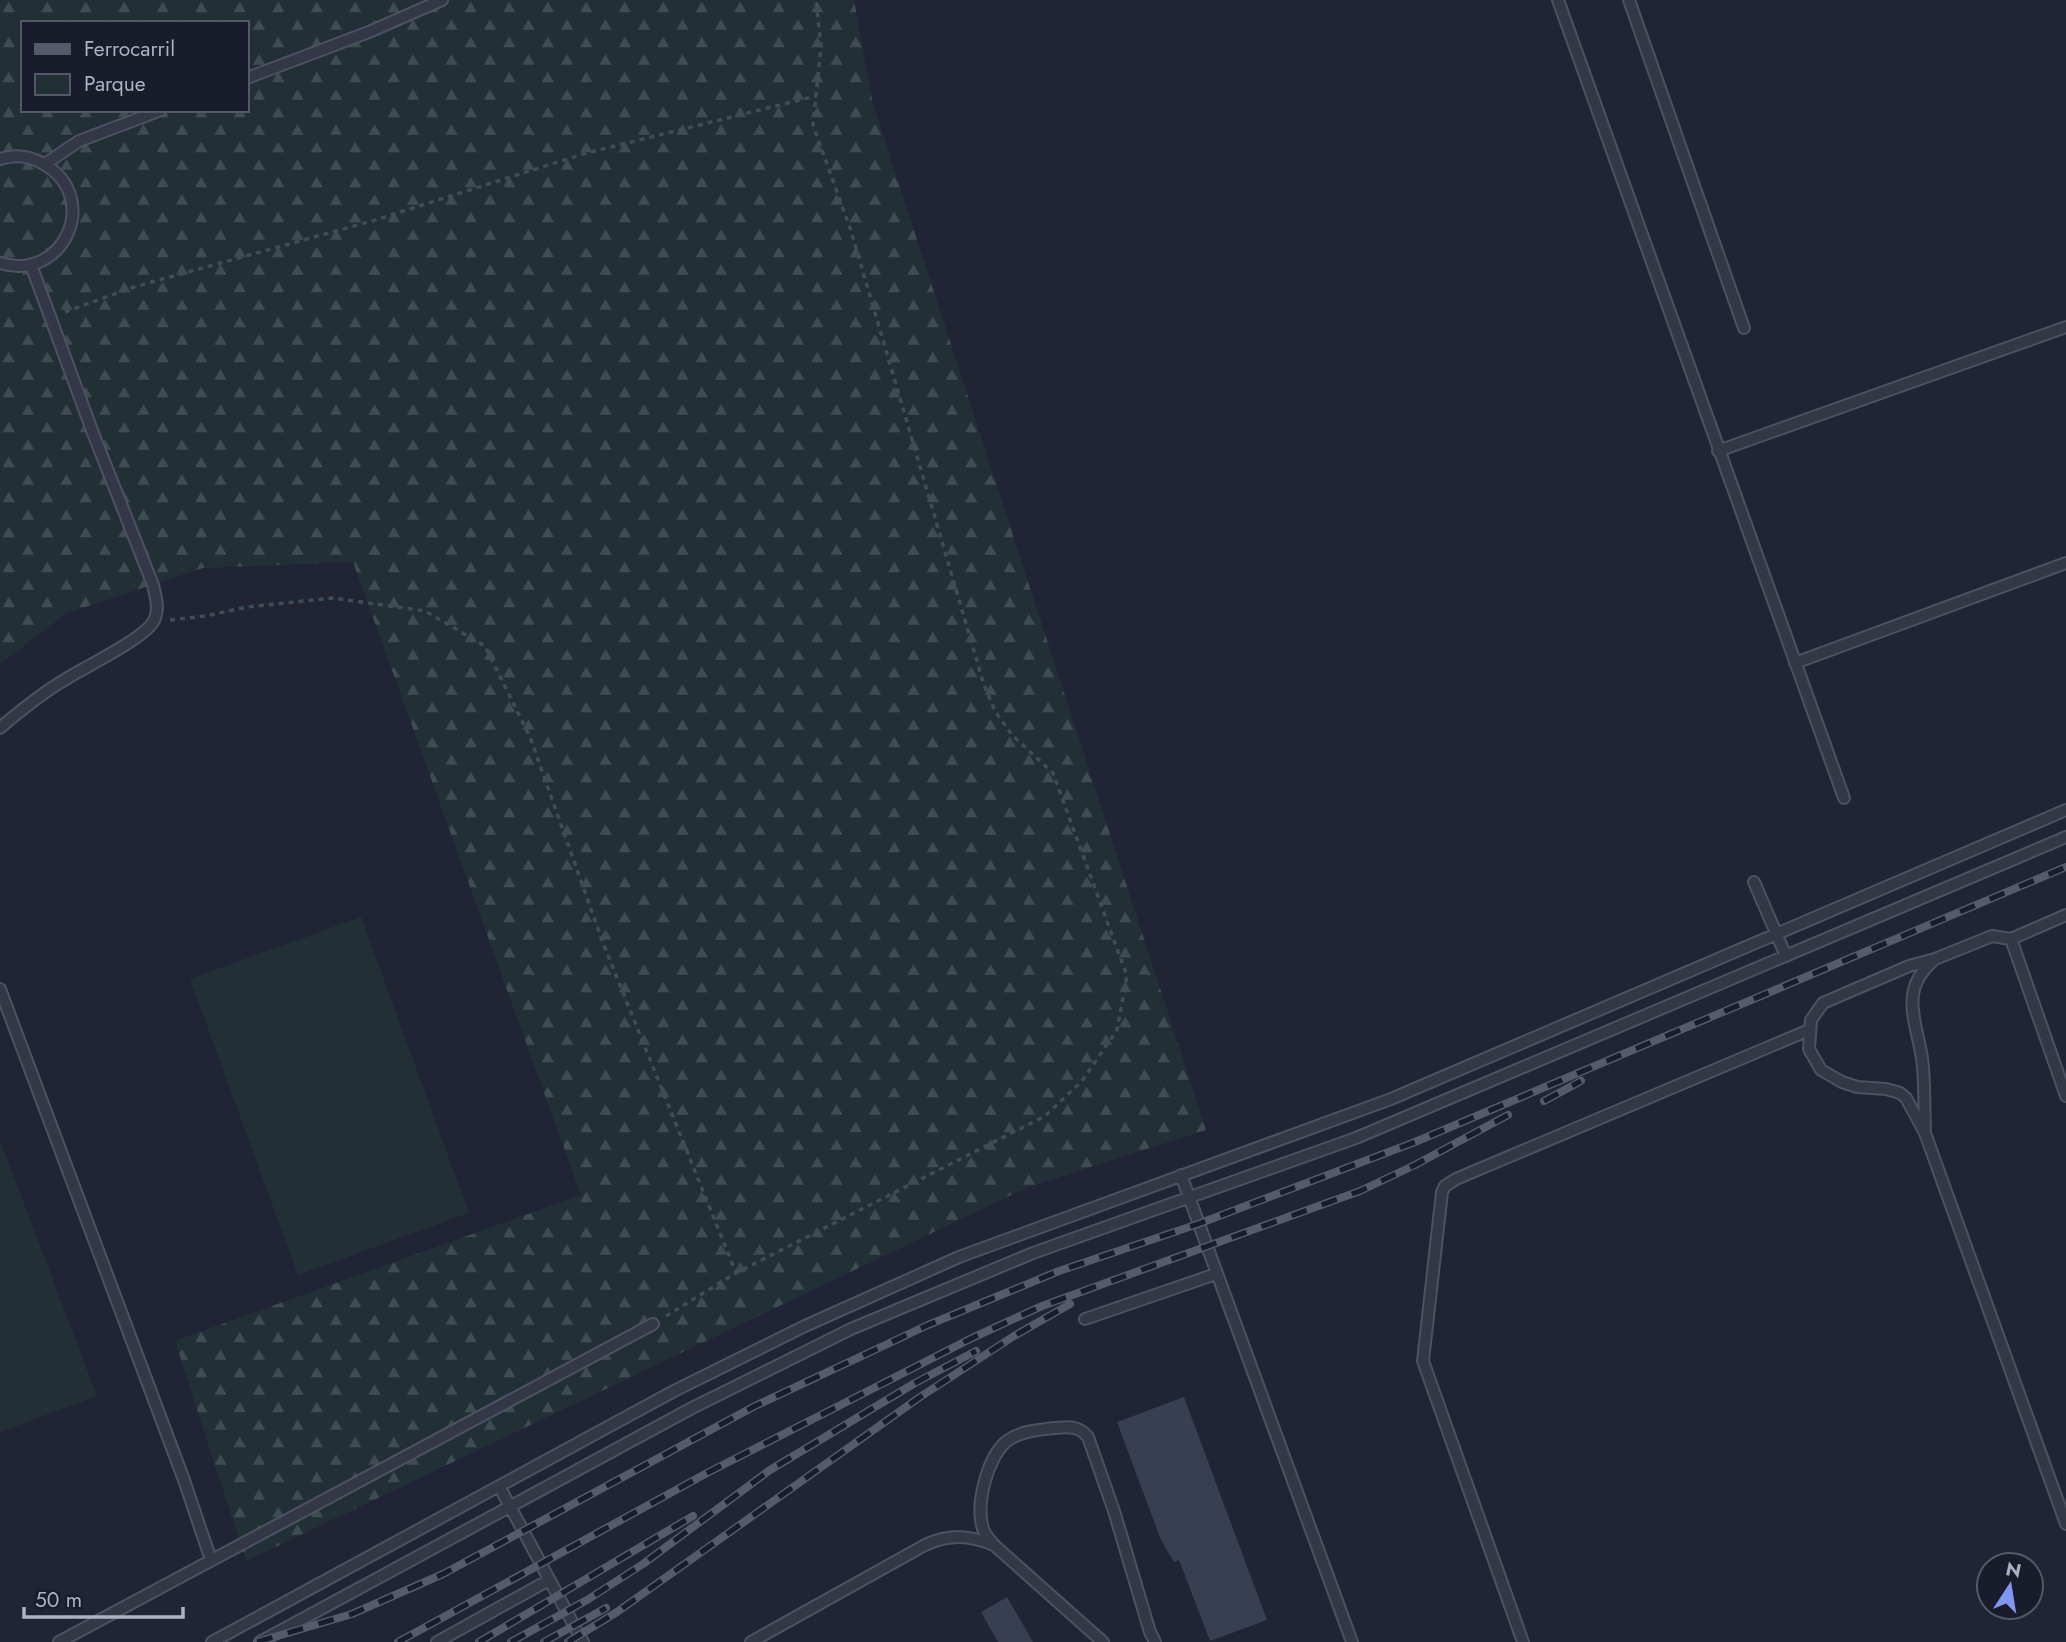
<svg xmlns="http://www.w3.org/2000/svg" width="2066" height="1642" font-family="Jost,sans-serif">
<defs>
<pattern id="forest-firs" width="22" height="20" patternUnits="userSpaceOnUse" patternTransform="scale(1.75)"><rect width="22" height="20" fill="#223036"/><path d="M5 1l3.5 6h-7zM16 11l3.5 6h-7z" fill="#3f4c51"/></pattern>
</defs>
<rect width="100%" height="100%" fill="#202435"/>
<path fill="url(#forest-firs)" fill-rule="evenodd" d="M0,0H854L873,104L1206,1130L1026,1188L246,1561L175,1341L581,1195L353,562L203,568L67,613L0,664ZM23,23H247V110H23Z"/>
<path fill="#223036" d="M361,917L469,1213L298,1275L190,979Z
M0,1140L97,1396L0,1432Z"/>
<path fill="#393f53" d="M1184,1397L1267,1620L1210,1641L1179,1560L1174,1562L1161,1540L1117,1422Z
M1007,1597L1033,1642H998L981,1612Z"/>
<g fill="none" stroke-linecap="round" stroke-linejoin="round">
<defs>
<path id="lane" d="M1558,0L1844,798
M1629,0L1744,328
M247,78L369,32L442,0
M0,159C15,154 29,156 42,163C103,196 64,283 0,263
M45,164L79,141L161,110
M1718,451L2066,327
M1795,663L2066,563
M0,728C21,710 42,693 66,679C85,667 143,639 153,622C160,611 156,597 153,585L93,433L31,265
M1754,882L1786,956
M2066,915L2011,939L2066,1096
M2011,939L1992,936L1935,959L1909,966L1823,1003L1811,1020L1809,1049L1821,1070L1842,1082L1857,1087L1886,1089L1900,1093L1906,1098L1925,1133L2066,1524
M0,989L184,1480L211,1560
M1925,1129C1924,1106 1925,1081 1922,1058C1916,1021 1899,990 1933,961
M1181,1175L1352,1642
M1085,1319L1216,1274
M499,1486L583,1642
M994,1545C991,1541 986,1536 984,1531C974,1508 987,1457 1007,1441C1020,1431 1038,1430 1054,1428C1068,1427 1078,1425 1088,1437L1114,1511L1150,1632L1155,1642
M59,1642L653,1324
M212,1642L674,1391L805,1326L959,1257L1391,1099L2066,810
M260,1642L692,1408L851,1329L1033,1253L1356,1138L2066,837
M437,1642L549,1580
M751,1642L925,1545C950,1534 969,1535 994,1545L1103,1642
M1523,1642L1423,1361L1442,1192L1445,1186L1456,1179L1809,1030"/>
</defs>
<use href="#lane" stroke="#4e5161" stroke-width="14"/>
<path stroke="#3f4d54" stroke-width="3.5" stroke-dasharray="5 5" stroke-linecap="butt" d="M65,312L134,287L372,221L583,154L816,96
M170,620L205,616L247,607L333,598L425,611L485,646L530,737L603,943L736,1273
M666,1316L736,1273L1045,1116L1082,1081L1117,1030L1127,976L1053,773L1012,735L995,711L984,685L851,231L813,125L821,47L816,0"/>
<use href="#lane" stroke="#333746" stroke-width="10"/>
<defs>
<path id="rail" d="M1544,1101L1581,1081
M257,1642L352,1614L443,1574L755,1406L928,1325L1059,1271L1198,1224L1415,1142L2066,867
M398,1642L707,1473L972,1338L1042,1306L1360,1191L1415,1165L1508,1115
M479,1642L693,1516
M511,1642L587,1600L643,1564L770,1470L915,1383L976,1351
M544,1642L606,1608
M568,1642L617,1612L920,1397L1014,1336L1070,1304"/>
</defs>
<use href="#rail" stroke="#555a6d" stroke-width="8"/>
<use href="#rail" stroke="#191c2a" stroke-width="5" stroke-dasharray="16" stroke-linecap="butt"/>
</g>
<rect x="21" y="21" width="228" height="91" fill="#191c2a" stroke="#545867" stroke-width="2"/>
<rect x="35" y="44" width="35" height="10" fill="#555a6d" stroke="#545867" stroke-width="2"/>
<text x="84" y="56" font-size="21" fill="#adb1c3">Ferrocarril</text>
<rect x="35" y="74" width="35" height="21" fill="#223036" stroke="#545867" stroke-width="2"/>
<text x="84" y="91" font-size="21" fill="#adb1c3">Parque</text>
<g transform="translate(2010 1586) rotate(12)"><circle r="33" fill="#191c2a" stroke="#545867" stroke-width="2"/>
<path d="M0-5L12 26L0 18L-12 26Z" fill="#8196f4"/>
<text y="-10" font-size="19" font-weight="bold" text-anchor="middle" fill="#adb1c3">N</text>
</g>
<path d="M24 1607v10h159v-10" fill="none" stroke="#adb1c3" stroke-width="3.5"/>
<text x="35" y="1607" font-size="21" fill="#adb1c3" stroke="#191c2a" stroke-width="5" paint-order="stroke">50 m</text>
</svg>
